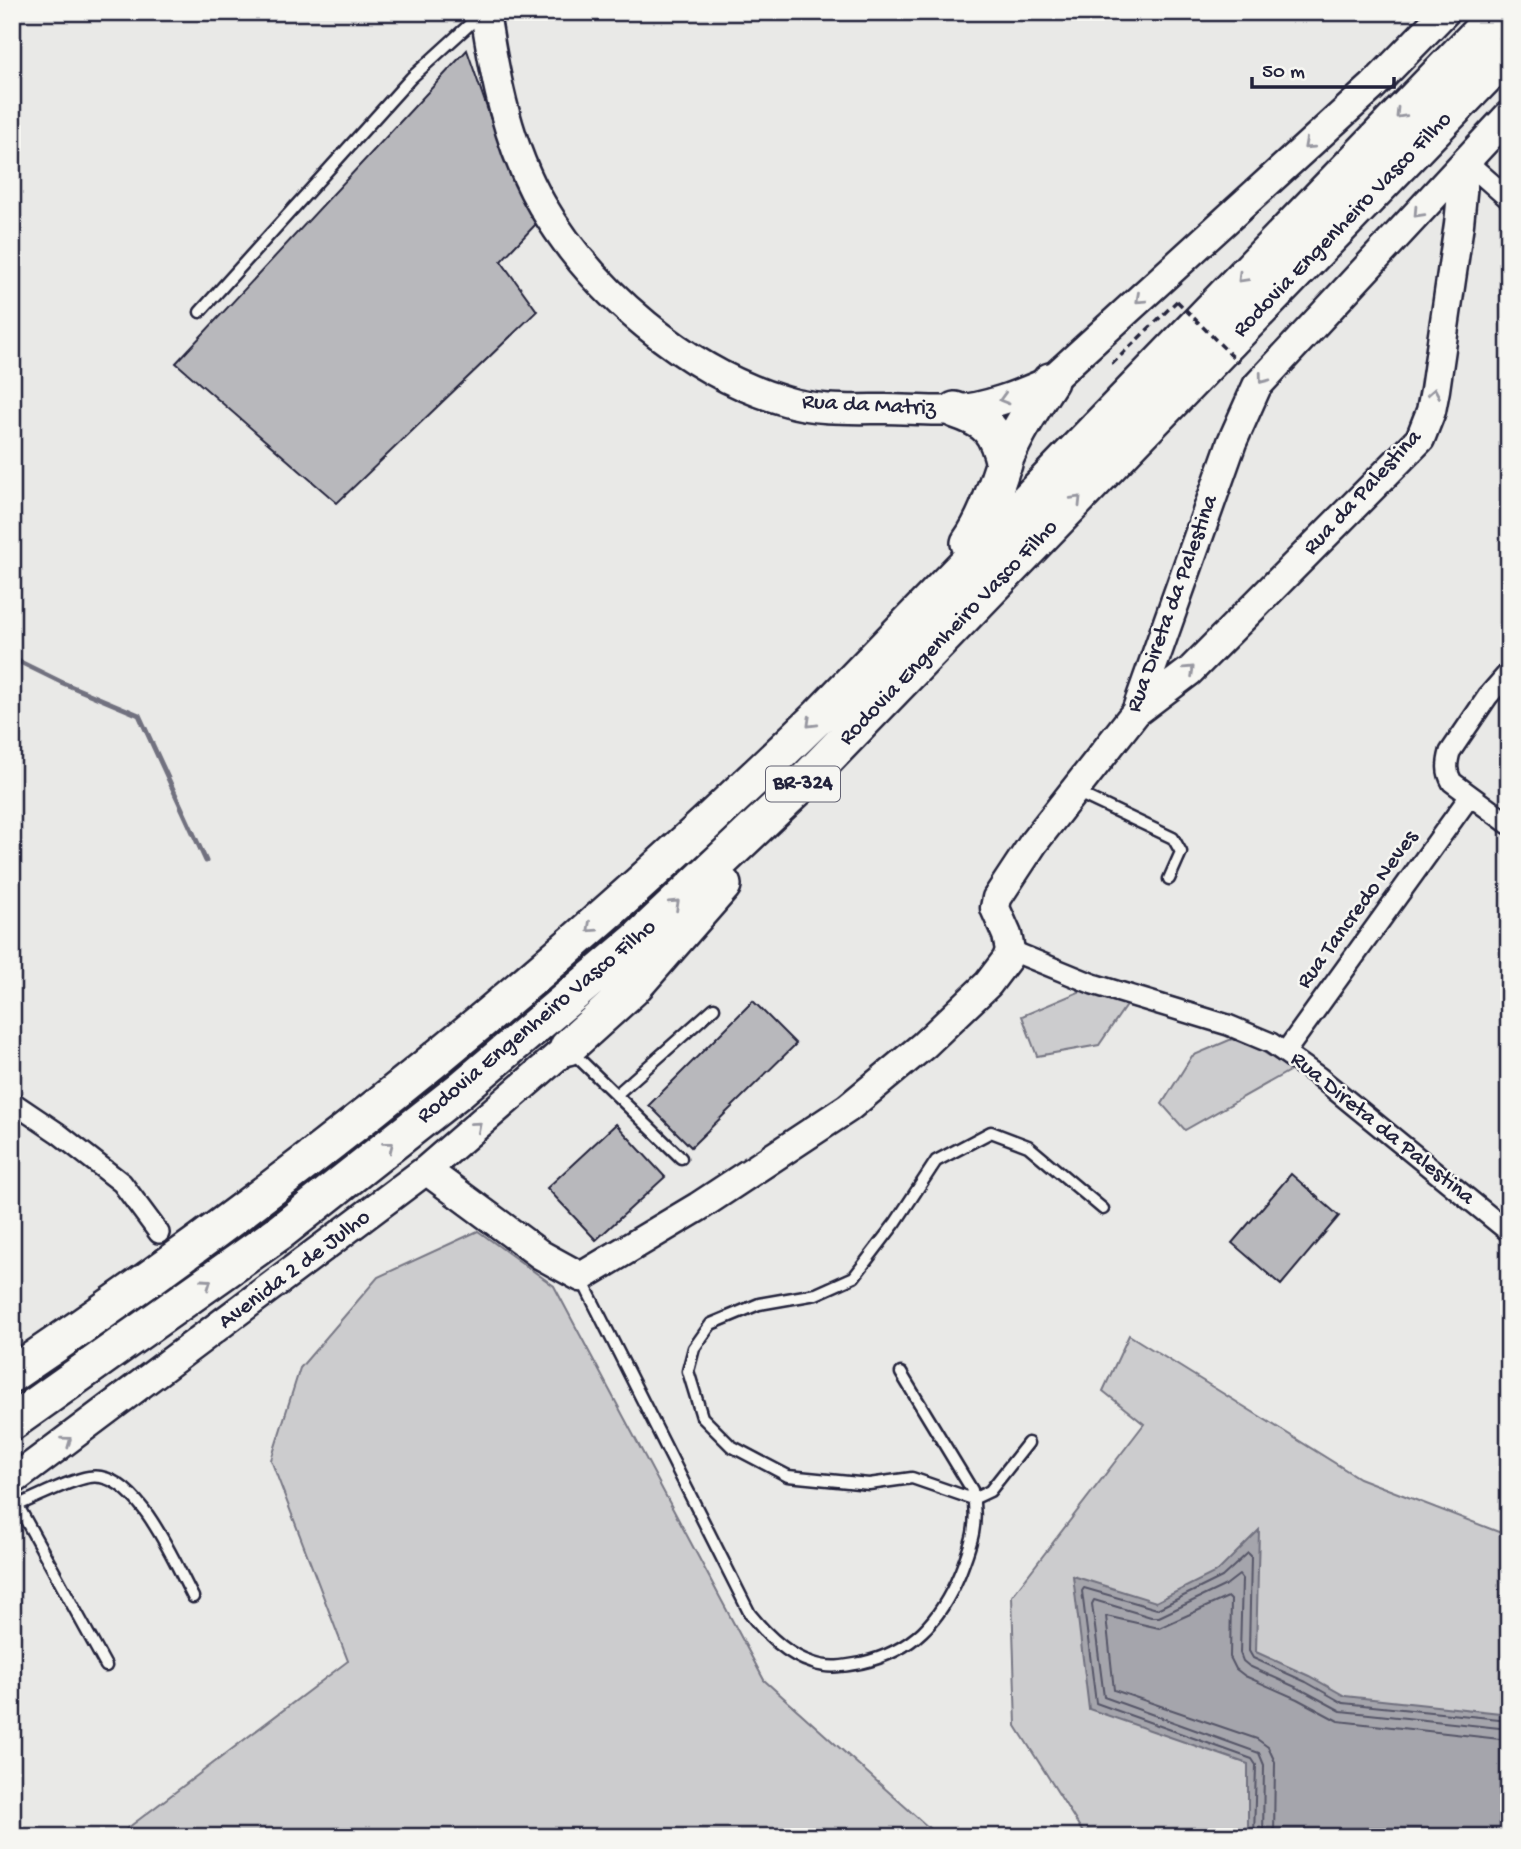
<svg xmlns="http://www.w3.org/2000/svg" width="1521" height="1849" font-family="'Gochi Hand',sans-serif">
<rect width="100%" height="100%" fill="#e9e9e7"/>
<filter id="ink" filterUnits="userSpaceOnUse"><feTurbulence type="fractalNoise" baseFrequency=".0143" numOctaves="2"/><feDisplacementMap in="SourceGraphic" scale="14" xChannelSelector="R" yChannelSelector="G"/><feConvolveMatrix kernelMatrix="1 2 1 2 8 2 1 2 1" color-interpolation-filters="sRGB"/></filter>
<g filter="url(#ink)">
<path fill="#ccccce" stroke="#777784" stroke-width="2" d="M1088,988L1129,1001L1099,1045L1037,1056L1022,1016Z
M1239,1036L1291,1070L1185,1130L1162,1104L1192,1056Z
M478,1231L554,1286L764,1680L939,1837H116L348,1661L271,1460L300,1368L378,1277Z
M1129,1335L1359,1478L1509,1536V1837H1086L1016,1726L1012,1596L1144,1424L1103,1391Z"/>
<path fill="#a5a5ac" stroke="#71717f" stroke-width="2" d="M1259,1530L1256,1652L1309,1676L1345,1696L1509,1714V1837H1248V1764L1089,1709L1073,1576L1156,1602L1218,1571Z"/>
<g fill="none" stroke-linecap="round" stroke-linejoin="round">
<path stroke="#565668" stroke-width="2" d="M1254,1837L1256,1765L1252,1759L1096,1703L1082,1591L1084,1588L1157,1609L1222,1577L1248,1553L1251,1556L1249,1651L1253,1658L1306,1682L1343,1703L1509,1720
M1263,1837L1264,1765L1259,1753L1104,1697L1092,1604L1094,1600L1151,1617H1159L1226,1585L1239,1575L1242,1579L1240,1653L1243,1661L1249,1666L1302,1690L1341,1711L1509,1729
M1274,1837L1275,1762L1268,1747L1257,1739L1114,1690L1106,1616L1159,1628L1228,1597L1231,1600L1230,1657L1236,1669L1245,1676L1297,1699L1338,1721L1509,1740"/>
<path stroke="#71717f" stroke-width="5" d="M12,658L63,683L139,715L206,861"/>
</g>
<path fill="#b8b8bc" stroke="#22223b" stroke-width="2" d="M467,50L497,137L536,224L501,261L537,311L337,503L176,363Z
M753,1001L796,1044L691,1147L649,1105Z
M616,1124L665,1177L596,1240L547,1188Z
M1291,1174L1339,1216L1281,1285L1232,1243Z"/>
<g fill="none" stroke-linecap="round" stroke-linejoin="round">
<defs>
<path id="lane" d="M200,312L411,78L480,15
M1078,793L1173,838L1181,852L1169,879
M573,1053L681,1158
M616,1095L714,1008
M581,1278L750,1614C767,1635 787,1655 813,1663C829,1669 845,1666 861,1663C913,1651 940,1621 960,1573C972,1542 979,1524 972,1490L901,1373
M1028,1443L990,1491L973,1499L912,1478L869,1484L788,1476L731,1446L702,1417L688,1371L694,1348L711,1324L759,1304L816,1294L854,1277L896,1222L936,1161L991,1132L1028,1146L1103,1209
M12,1495L106,1666
M18,1505C38,1497 69,1480 89,1477C137,1469 174,1562 193,1597"/>
<path id="street" d="M1467,162L1509,199
M1509,672L1488,696L1450,752C1447,763 1446,772 1452,782L1509,824
M1010,950L1093,984L1228,1025L1271,1043L1319,1077L1509,1232
M1286,1051L1470,796
M12,1102L58,1133L122,1183L159,1233"/>
<path id="secondary" d="M485,12C495,78 508,147 542,205C592,291 688,373 785,401C817,411 852,409 885,409C908,409 931,412 954,410C987,408 1020,394 1050,381L1373,86L1445,12
M1136,712L1190,671L1420,439L1431,411L1435,390L1459,224L1465,163
M426,1170L541,1255L581,1277L698,1207L848,1108L924,1045L988,984L1007,959L1010,950L1007,935L995,908L997,898L1034,842L1136,712L1232,442L1257,386L1509,115
M12,1481L426,1170L568,1047"/>
<path id="highway" d="M955,410C988,421 996,430 1004,464
M969,543C987,517 994,491 1004,462C1016,433 1033,407 1050,381
M568,1047L632,989L723,885
M12,1374C302,1179 570,959 820,715L1499,12
M12,1422L280,1232L460,1090L637,940L801,785L1509,52"/>
</defs>
<use href="#lane" stroke="#22223b" stroke-width="15"/>
<use href="#street" stroke="#22223b" stroke-width="24"/>
<use href="#secondary" stroke="#22223b" stroke-width="33"/>
<use href="#highway" stroke="#22223b" stroke-width="40"/>
<path stroke="#22223b" stroke-width="3.5" stroke-dasharray="7 5" stroke-linecap="butt" d="M1112,364L1177,301"/>
<use href="#lane" stroke="#f6f6f2" stroke-width="10"/>
<use href="#street" stroke="#f6f6f2" stroke-width="19"/>
<use href="#secondary" stroke="#f6f6f2" stroke-width="28"/>
<use href="#highway" stroke="#f6f6f2" stroke-width="35"/>
<path stroke="#22223b" stroke-width="3.5" stroke-dasharray="7 5" stroke-linecap="butt" d="M1177,301L1239,363"/>
</g>
<defs><path id="oneway-chevron" d="M-2-3.5L2.5 0L-2 3.5" fill="none" stroke-width="1.6" stroke-linecap="round" stroke-linejoin="round" transform="scale(1.75)"/></defs>
<g stroke="#9797a0">
<use href="#oneway-chevron" transform="translate(1400 114) rotate(134)"/>
<use href="#oneway-chevron" transform="translate(1308 145) rotate(138)"/>
<use href="#oneway-chevron" transform="translate(1418 213) rotate(133)"/>
<use href="#oneway-chevron" transform="translate(1242 278) rotate(134)"/>
<use href="#oneway-chevron" transform="translate(1140 299) rotate(138)"/>
<use href="#oneway-chevron" transform="translate(1263 379) rotate(127)"/>
<use href="#oneway-chevron" transform="translate(1434 393) rotate(-80)"/>
<use href="#oneway-chevron" transform="translate(1004 399) rotate(164)"/>
<use href="#oneway-chevron" transform="translate(1077 500) rotate(-46)"/>
<use href="#oneway-chevron" transform="translate(1190 670) rotate(-43)"/>
<use href="#oneway-chevron" transform="translate(811 723) rotate(136)"/>
<use href="#oneway-chevron" transform="translate(675 904) rotate(-43)"/>
<use href="#oneway-chevron" transform="translate(591 928) rotate(138)"/>
<use href="#oneway-chevron" transform="translate(477 1126) rotate(-41)"/>
<use href="#oneway-chevron" transform="translate(389 1146) rotate(-38)"/>
<use href="#oneway-chevron" transform="translate(207 1283) rotate(-35)"/>
<use href="#oneway-chevron" transform="translate(67 1441) rotate(-36)"/>
</g>
</g>
<g text-anchor="middle" dominant-baseline="central" stroke-width="5" stroke-linejoin="round" paint-order="stroke">
<rect fill="#f6f6f2" stroke="#626272" stroke-width="2" x="766" y="766.5" width="74" height="35" rx="5"/>
<g font-size="21" font-weight="bold" fill="#22223b">
<text x="803" y="784">BR-324</text>
</g>
<g font-size="23" fill="#22223b" stroke="#f6f6f2">
<text transform="translate(1343 225) rotate(-46)">Rodovia Engenheiro Vasco Filho</text>
<text transform="translate(869 406) rotate(3)">Rua da Matriz</text>
<text transform="translate(1363 493) rotate(-47)">Rua da Palestina</text>
<text transform="translate(1173 604) rotate(-70)">Rua Direta da Palestina</text>
<text transform="translate(949 633) rotate(-46)">Rodovia Engenheiro Vasco Filho</text>
<text transform="translate(1358 910) rotate(-54)">Rua Tancredo Neves</text>
<text transform="translate(537 1022) rotate(-40)">Rodovia Engenheiro Vasco Filho</text>
<text transform="translate(1382 1129) rotate(39)">Rua Direta da Palestina</text>
<text transform="translate(295 1270) rotate(-37)">Avenida 2 de Julho</text>
</g>
</g>
<rect width="1521" height="1849" fill="none" stroke="#f6f6f2" stroke-width="42"/>
<rect x="21" y="21" width="1479" height="1807" fill="none" stroke="#22223b" stroke-width="2.5" filter="url(#ink)"/>
<path d="M1252 77v10h142v-10" fill="none" stroke="#22223b" stroke-width="3.5"/>
<text x="1262" y="77" font-size="21" fill="#22223b" stroke="#f6f6f2" stroke-width="5" paint-order="stroke">50 m</text>
</svg>
